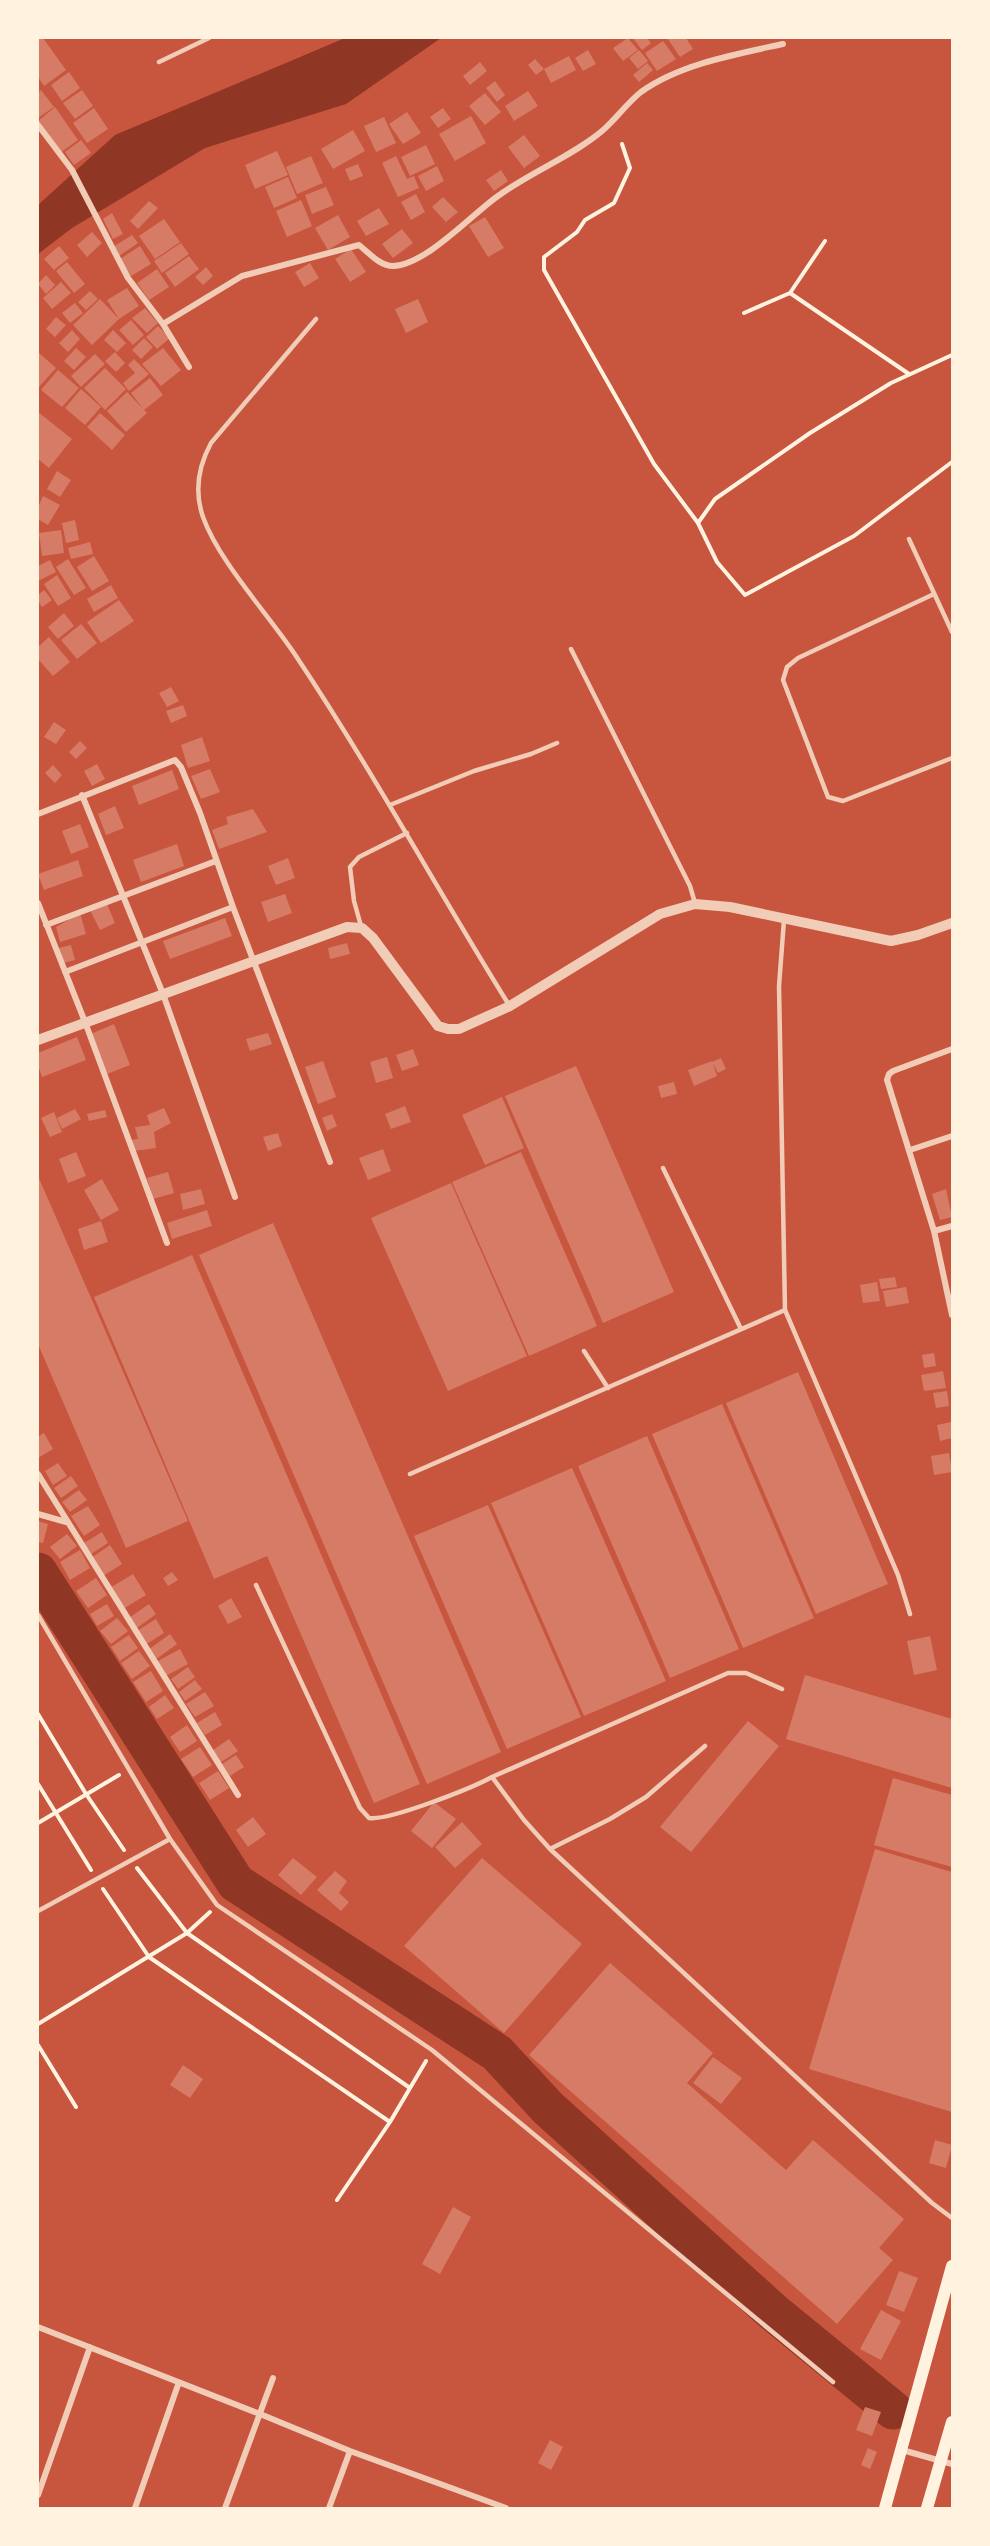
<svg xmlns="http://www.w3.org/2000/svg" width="990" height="2546" font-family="'Fira Sans',sans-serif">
<rect width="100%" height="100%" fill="#c8553d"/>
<path fill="#8f3625" d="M345,38H441L346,104L205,148L72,228L38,254V205L115,135Z"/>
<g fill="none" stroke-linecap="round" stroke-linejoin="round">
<path stroke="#8f3625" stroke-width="39" d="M38,1572L236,1883L497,2053L548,2108L772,2311L893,2410"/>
</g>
<path fill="#d67c66" d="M40,38H43L66,70L44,86L38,77V39Z
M628,38L638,50L623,61L613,48Z
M633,38H647L651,43L642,50Z
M671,38H686L693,49L680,57L668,39Z
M663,41L676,59L657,71L645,53Z
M588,50L596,64L583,71L575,58Z
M639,50L648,61L638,69L629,58Z
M569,56L576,70L551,83L544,69Z
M535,59L544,69L536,75L528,65Z
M480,62L487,71L470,85L463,76Z
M647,63L653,70L639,82L633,75Z
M69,72L80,88L62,101L51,85Z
M495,81L505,95L497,102L486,88Z
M41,90L54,107L38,118V93Z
M82,90L93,106L75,119L63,103Z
M528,91L538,106L514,121L505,106Z
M485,93L501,112L485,125L469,106Z
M55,107L78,140L60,153L38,121Z
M94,108L108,129L87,143L73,123Z
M443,108L451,119L438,128L430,117Z
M407,112L421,133L403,144L389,124Z
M471,116L486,143L455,161L439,134Z
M384,117L396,143L376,152L364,126Z
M353,130L365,151L333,169L321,149Z
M524,135L540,156L524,168L508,147Z
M81,140L91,153L74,165L65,152Z
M426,145L435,164L410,176L401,157Z
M277,151L288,175L255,189L245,165Z
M311,156L323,183L297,194L286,167Z
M396,156L407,179L414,176L419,188L398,197L382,163Z
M358,164L363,176L350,181L345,169Z
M437,166L444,181L426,191L418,176Z
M501,170L508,181L494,191L486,180Z
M288,177L297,198L274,208L265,187Z
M326,187L334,205L312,214L305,195Z
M416,194L425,212L411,220L401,202Z
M443,197L458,212L446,222L432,207Z
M301,200L312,226L287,237L276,211Z
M149,201L158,208L138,229L130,221Z
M379,208L389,224L366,236L357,221Z
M112,213L123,234L113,239L103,219Z
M338,215L350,237L328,250L315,228Z
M485,217L504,248L488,257L469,226Z
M164,219L180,242L155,259L139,236Z
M402,229L413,243L393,258L382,244Z
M92,232L102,243L87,257L77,245Z
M132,235L138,243L119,256L113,247Z
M181,243L189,254L162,273L154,261Z
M59,246L69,258L54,270L44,259Z
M140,246L151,264L131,276L120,259Z
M351,249L366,272L350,282L335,259Z
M189,256L199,269L175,287L165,273Z
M67,262L85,284L74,293L56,271Z
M310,263L319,278L304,287L295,272Z
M206,267L213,276L203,285L195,277Z
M157,269L169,287L149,300L137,283Z
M46,275L55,285L46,294L38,284Z
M61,282L71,293L52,309L43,298Z
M127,288L139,306L119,319L107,300Z
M90,291L98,299L86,310L78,302Z
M100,299L119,319L92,345L73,325Z
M418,299L428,322L406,333L395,309Z
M75,303L83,313L70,323L62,313Z
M145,308L158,323L147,333L132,318Z
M56,317L66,325L55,337L46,329Z
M131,320L144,335L133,345L119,330Z
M158,326L170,338L157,349L146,337Z
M72,330L80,339L68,352L59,343Z
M113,330L126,343L117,352L104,340Z
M144,338L153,347L141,359L132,350Z
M76,348L86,357L74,370L64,361Z
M163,348L181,370L161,386L142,364Z
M38,352L56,368L38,388Z
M115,352L125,363L116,372L105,361Z
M95,354L105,364L81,387L71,376Z
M134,359L149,374L129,391L123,383L135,373L128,365Z
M105,368L126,389L105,410L84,388Z
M58,370L79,388L62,407L41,390Z
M150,378L163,395L144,410L131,393Z
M81,389L101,407L85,425L65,408Z
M127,392L147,413L126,432L107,411Z
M38,412L72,439L49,468L38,459Z
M100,413L125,435L112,450L87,427Z
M57,471L71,480L60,497L47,489Z
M43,496L60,505L48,525L38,519V507Z
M75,520L79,540L66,543L62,523Z
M61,530L64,553L42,556L39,533Z
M90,542L93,554L71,559L68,548Z
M94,556L109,581L92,591L77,567Z
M68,559L86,588L74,595L56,567Z
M50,560L56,572L38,581V566Z
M57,575L71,598L58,606L44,584Z
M111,585L118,598L94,612L87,599Z
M44,590L52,600L42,607L38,601V595Z
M119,600L134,621L101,643L87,622Z
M64,613L74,626L58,639L48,627Z
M81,624L97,643L77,659L61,640Z
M49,637L70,662L53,676L38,659V647Z
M171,687L179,701L167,707L159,693Z
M183,705L187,716L171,723L166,711Z
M54,722L66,730L56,744L44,737Z
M202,737L210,761L188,768L181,745Z
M80,741L87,748L76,759L69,752Z
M97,764L105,779L92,786L84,771Z
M53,765L62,775L55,783L45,773Z
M210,769L220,792L201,799L191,776Z
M172,770L179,789L139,805L132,786Z
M115,806L124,828L106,835L98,814Z
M253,809L267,832L219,849L212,830L228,824L226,817Z
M80,824L89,847L71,854L62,831Z
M177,844L184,866L141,882L133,860Z
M288,858L295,878L276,885L268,866Z
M78,860L83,876L44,890L38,874Z
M285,894L292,913L268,922L261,902Z
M107,904L115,923L100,930L90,910Z
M80,913L86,934L60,942L56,927Z
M225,918L232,936L170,959L163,941Z
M347,943L350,954L330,959L328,948Z
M71,945L75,960L63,963L59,948Z
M114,1024L130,1065L107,1074L91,1034Z
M268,1033L272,1044L250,1051L246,1039Z
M77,1037L86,1060L42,1077L38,1066V1053Z
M413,1049L419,1065L402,1071L396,1055Z
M387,1057L393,1078L376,1083L370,1062Z
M721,1058L726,1069L718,1073L712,1062Z
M323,1061L336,1097L318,1104L305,1067Z
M712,1061L717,1076L694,1086L688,1070Z
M576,1066L674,1292L603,1323L505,1096Z
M674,1082L677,1094L661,1098L658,1086Z
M502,1097L524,1148L485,1165L462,1115Z
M405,1106L411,1122L391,1129L385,1114Z
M164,1108L171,1123L154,1132L156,1148L134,1151L131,1140L138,1139L135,1127L150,1125L147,1115Z
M75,1109L81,1119L62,1129L57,1118Z
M105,1110L107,1117L89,1121L87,1114Z
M54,1112L62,1132L50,1137L41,1118Z
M332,1114L337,1126L327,1131L322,1118Z
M278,1133L282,1146L268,1151L263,1137Z
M383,1149L391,1171L368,1180L359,1158Z
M76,1152L86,1176L68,1183L59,1159Z
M521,1152L597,1326L529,1356L452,1182Z
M168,1172L174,1193L153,1199L147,1178Z
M38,1176L188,1521L126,1548L38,1344Z
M102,1179L119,1210L101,1220L84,1190Z
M451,1183L527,1356L448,1391L371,1218Z
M201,1189L205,1204L183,1210L180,1194Z
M946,1189L952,1217L940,1220L932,1194Z
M207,1210L212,1226L172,1239L167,1223Z
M101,1221L108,1242L84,1250L78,1229Z
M273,1223L501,1752L427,1784L199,1255Z
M192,1255L420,1784L374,1803L267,1556L214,1579L94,1297Z
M895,1277L897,1287L881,1289L879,1279Z
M877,1282L880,1301L863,1303L860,1285Z
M906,1287L909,1303L886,1307L883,1291Z
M934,1353L936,1366L924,1368L922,1355Z
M943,1371L946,1388L924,1391L921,1375Z
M798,1372L888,1584L816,1614L726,1403Z
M947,1391L949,1406L936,1408L933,1393Z
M722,1404L814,1618L743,1648L652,1434Z
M951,1422L952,1438L940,1441L937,1425Z
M44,1433L53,1449L38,1458V1437Z
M647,1436L739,1649L670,1678L578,1466Z
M949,1453L952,1472L934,1475L931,1456Z
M58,1463L67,1476L53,1485L45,1471Z
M572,1468L666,1681L584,1716L491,1503Z
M71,1476L78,1486L61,1498L54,1488Z
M79,1490L87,1500L70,1512L62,1502Z
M488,1505L581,1717L507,1749L414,1536Z
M88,1506L100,1525L84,1536L71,1516Z
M38,1521L48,1524L43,1543L38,1542Z
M102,1532L108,1543L91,1554L84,1543Z
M67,1534L77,1546L60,1559L50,1547Z
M110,1545L122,1564L103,1576L91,1558Z
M80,1550L90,1568L70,1580L60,1562Z
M172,1572L178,1580L168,1586L163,1578Z
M133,1574L146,1595L123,1609L110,1588Z
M96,1578L107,1595L88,1608L76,1591Z
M231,1598L242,1617L228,1624L218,1606Z
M107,1604L114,1616L97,1626L90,1614Z
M149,1604L156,1614L137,1628L129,1618Z
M117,1618L128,1631L111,1644L100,1631Z
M156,1619L164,1633L145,1645L137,1631Z
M170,1634L177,1644L155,1660L148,1650Z
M129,1635L138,1648L120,1661L111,1647Z
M930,1636L937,1670L914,1675L907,1641Z
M180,1649L188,1664L164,1677L156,1662Z
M139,1651L150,1666L132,1679L121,1663Z
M188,1667L195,1677L178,1689L171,1679Z
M151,1671L163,1691L146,1702L133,1682Z
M805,1675L952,1719V1788L786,1739Z
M195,1680L202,1689L185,1701L179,1692Z
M205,1692L214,1706L195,1717L186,1704Z
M165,1695L174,1708L157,1719L149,1707Z
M215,1712L222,1725L205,1735L197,1723Z
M748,1721L779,1746L691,1852L660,1827Z
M187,1725L197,1741L180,1752L170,1737Z
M229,1739L238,1751L221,1762L213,1750Z
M200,1747L212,1765L193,1777L181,1759Z
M236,1755L244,1767L230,1776L222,1764Z
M218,1771L229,1788L210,1800L199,1783Z
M893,1778L952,1795V1867L874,1845Z
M434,1802L456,1819L432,1848L411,1831Z
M253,1817L266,1834L248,1847L236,1830Z
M462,1822L482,1844L455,1868L435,1847Z
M875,1849L952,1872V2112L809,2069Z
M293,1858L317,1877L301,1895L278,1875Z
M482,1858L582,1944L504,2033L404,1946Z
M335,1871L347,1881L339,1893L349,1902L341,1911L317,1890Z
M610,1963L713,2053L687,2083L786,2170L813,2140L904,2219L879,2248L893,2260L837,2324L529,2055Z
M713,2057L742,2078L721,2104L693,2083Z
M183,2065L203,2079L190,2098L170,2085Z
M935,2140L952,2145L946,2168L929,2163Z
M453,2207L471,2217L440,2274L422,2264Z
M899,2271L918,2278L904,2312L886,2305Z
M881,2310L901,2321L881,2360L860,2349Z
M865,2407L881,2412L872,2436L856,2430Z
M550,2440L563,2447L551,2470L538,2463Z
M868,2448L877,2452L870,2469L861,2465Z"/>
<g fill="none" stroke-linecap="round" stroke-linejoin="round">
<path stroke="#fff3e0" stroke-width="4" d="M622,144L630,168L614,203L585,220L577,232L544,257V270L654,464L698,523
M790,293L825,241
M744,313L790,293L909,374
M952,355L891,383L810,433L715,499L698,523L717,562L745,595L854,536L952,462
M38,1714L86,1794L124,1850
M38,1784L91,1870
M38,1823L119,1775
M137,1868L187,1933L410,2088
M103,1889L149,1957L390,2122
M38,2024L187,1933L210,1912
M38,2045L76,2107
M337,2200L390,2122L426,2061"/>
<path stroke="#f1ccb7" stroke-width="4.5" d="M159,62L209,38
M316,319L211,443C198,467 194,491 203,517C219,562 269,615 296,656C372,770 437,889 509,1005
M909,539L952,632
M934,594L798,658L787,667L783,680L828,797L843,801L952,758
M571,649L690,886L695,903
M390,805L474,771L531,754L557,743
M784,920L779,986L785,1310
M361,926L354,901L350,867L359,857L407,833
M663,1168L741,1329
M584,1351L608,1388
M410,1474L785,1310L898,1575L910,1614
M256,1585L360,1808L369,1818C389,1821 472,1788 492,1777
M38,1615L170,1839L217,1905L432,2050L833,2382
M782,1689L746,1673H728L492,1777L524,1820L550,1849L932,2203L952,2218
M550,1849L610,1819L646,1797L705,1746
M38,1911L170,1839"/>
<path stroke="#f1ccb7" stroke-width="6" d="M38,125L72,170L128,278L163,324L189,367
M163,324L242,276L359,245C369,253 380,266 393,266C426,265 472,214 498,196C529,173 574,155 602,131C616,119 627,103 641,92C680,64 737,54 783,44
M82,795L163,994L235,1197
M38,814L175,760L181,767L200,813L233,907L330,1162
M38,903L85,1022L167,1243
M46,925L216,861
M65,972L233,907
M952,1049L893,1071L889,1074L887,1080L934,1231L952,1315
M910,1150L952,1136
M934,1231L952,1226
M38,1474L238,1795
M38,1514L66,1522
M38,2327L260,2414L350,2451L506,2508
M902,2450L952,2464
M38,2495L90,2347
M135,2508L179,2382
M225,2508L273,2378
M329,2508L350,2451"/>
<path stroke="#f1ccb7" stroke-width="10" d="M38,1040L347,927L362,928L373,938L438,1026L448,1029H459L510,1006L660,914L695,904L730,907L891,941L918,935L952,923"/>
<path stroke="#fff3e0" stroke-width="12" d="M885,2508L952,2266
M927,2508L952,2422"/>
</g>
<rect width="990" height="2546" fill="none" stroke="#fff3e0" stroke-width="78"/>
</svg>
